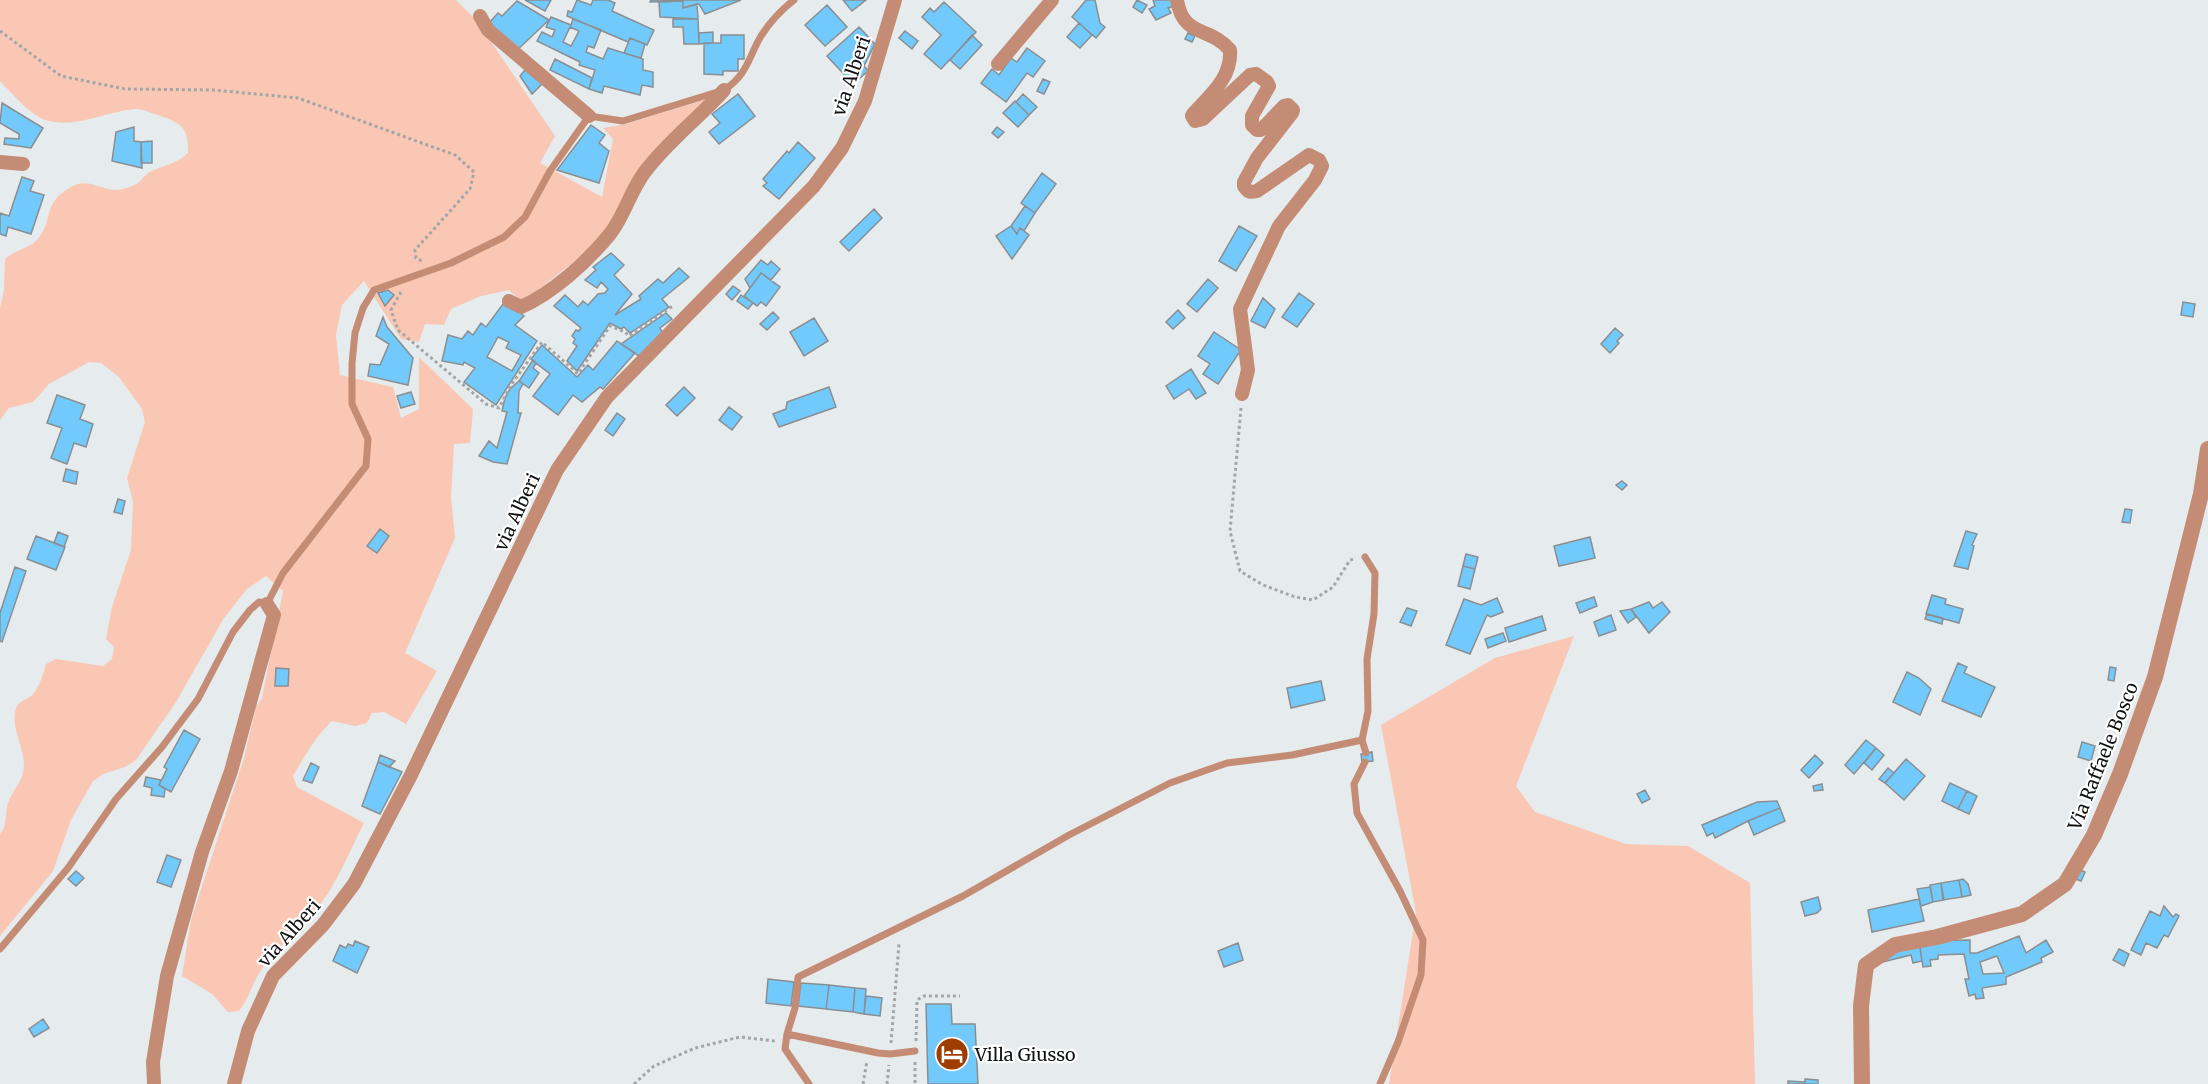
<svg xmlns="http://www.w3.org/2000/svg" width="2208" height="1084" font-family="Merriweather,serif">
<rect width="100%" height="100%" fill="#e6ebed"/>
<path fill="#f9c7b3" d="M0,0H456L477,21L555,136L540,163L602,197L613,139L603,128L626,124L710,98L607,231L581,256L523,302L509,290L481,296L451,309L444,325L425,324L419,342L401,339L364,281L342,305L336,335L340,375L393,387L401,418L419,409V357L473,409L470,443L454,444L451,497L455,538L405,653L437,671L406,724L384,712L372,713L367,723L355,726L332,721C316,736 304,757 293,776L297,787L364,823C349,852 336,887 314,912C298,931 279,946 264,966C253,980 250,997 239,1011L228,1012L212,994L182,976L191,920L244,758L256,707L262,698L283,591L266,576L247,589L224,618L176,702L136,760L125,767L103,774L93,781L71,820L53,871L0,936V834C7,826 5,817 7,807C9,795 20,785 23,773C28,753 12,733 15,713C17,699 26,702 33,694C40,686 43,674 46,664L56,659L103,666L112,659L114,647L106,639L112,607L131,550L133,502L127,478L145,422L142,409L119,377L101,363L89,362L49,384L33,402L9,408L0,420V308L4,290L5,259C14,251 30,247 36,241C56,220 39,204 73,186C89,178 100,190 117,190C122,190 134,186 138,183C142,180 144,176 148,173C162,165 176,165 188,153C189,127 181,123 158,115C151,113 143,109 136,109C108,111 82,126 54,122C33,120 14,95 0,81Z
M1574,636L1516,786L1535,812L1626,844L1688,846L1750,883L1755,1084H1389L1416,913L1381,725L1495,658Z"/>
<path fill="#72cafc" stroke="#8a8e90" stroke-width="1.5" fill-rule="evenodd" d="M525,0H551L545,11Z
M577,0L591,5L593,0H608L615,3L612,11L654,30L647,45L630,38L628,42L567,16L568,11L572,12Z
M651,0H741L705,14L699,4L683,8V1L650,2Z
M843,0H866L852,11Z
M1086,0H1095L1100,23L1105,27L1096,38L1072,17Z
M1137,0L1147,5L1142,13L1133,7Z
M1153,0H1172L1175,6L1168,8L1171,13L1156,20L1149,9L1155,6Z
M517,1L549,20L515,52L489,23L498,13L502,16Z
M683,1V8L697,4L698,19L660,17L659,2Z
M944,2L976,32L941,69L924,54L941,35L922,17L930,8L934,12Z
M827,5L847,27L825,46L805,25Z
M551,17L571,25L573,19L601,30L594,48L588,46L586,52L603,59L608,48L643,59V70L653,72V87L642,85L640,95L604,86L602,93L589,89L595,70L579,65L580,62L537,41L542,32L552,37L555,30L546,27ZM570,27L579,31L571,46L563,42Z
M673,19H698L699,44H684L683,27H673Z
M1079,23L1092,35L1080,48L1067,37Z
M859,27L875,44L864,66L868,71L853,84L827,56Z
M905,31L918,41L912,49L899,38Z
M713,32V43L699,44V33Z
M1188,33L1195,36L1192,42L1185,39Z
M721,35H744V59H738V71H723V75L704,74V43H721Z
M972,35L982,45L960,69L950,60Z
M630,38L645,44L641,58L624,53Z
M1027,48L1045,61L1033,77L1027,73L1006,102L981,83L992,69L999,75L1011,58L1017,62Z
M555,59L592,78L589,89L550,70Z
M525,70L542,84L532,94L520,76Z
M1043,79L1050,82L1044,94L1037,91Z
M738,94L755,116L719,144L709,132L720,123L712,114Z
M1023,94L1037,107L1029,115L1016,102Z
M1015,101L1029,115L1018,127L1003,113Z
M2,103L43,128L31,148L4,144L5,138L19,139V134L0,123Z
M591,125L605,135L599,143L609,151L599,183L557,170Z
M134,127V141L141,142L142,168L112,161L116,132Z
M997,127L1004,132L998,138L992,133Z
M152,141V163H141V142Z
M798,142L815,158L779,199L763,186L767,183L763,179L787,151L789,153Z
M1042,173L1056,184L1035,213L1021,203Z
M22,177L34,181L30,191L44,195L31,234L8,227L6,236L0,234V213L9,216Z
M1025,206L1035,213L1024,231L1020,228L1017,234L1011,226Z
M874,209L882,218L849,251L840,242Z
M1011,226L1017,234L1020,228L1029,235L1012,259L996,236Z
M1239,226L1257,236L1236,271L1219,261Z
M611,253L624,265L614,275L632,294L615,315L641,299L639,296L658,279L663,283L679,268L689,277L662,299L669,307L630,333L624,327L621,329L610,323L577,371L567,361L577,346L573,343L575,339L572,336L576,330L579,331L581,328L554,306L565,295L578,307L583,301L588,305L598,294L605,293L608,289L601,282L597,288L585,280L596,270L593,267Z
M761,260L768,265L771,261L780,269L771,280L761,273L750,288L745,279Z
M761,273L780,287L766,306L761,302L757,306L744,296Z
M1208,279L1218,288L1197,312L1187,304Z
M733,286L740,291L732,300L726,294Z
M388,290L394,295L385,306L378,293Z
M1299,293L1314,304L1297,327L1282,317Z
M741,295L753,303L748,309L737,301Z
M1263,298L1275,309L1265,328L1251,321Z
M2183,302L2195,304L2193,317L2181,315Z
M503,304L513,307L524,316L515,325L537,341L496,405L464,382L475,368L464,362L463,365L442,361L448,335L462,339L468,331L473,335L481,323L486,327ZM498,337L509,342L506,348L521,355L512,371L487,357Z
M1178,310L1185,318L1173,329L1166,322Z
M773,312L779,318L767,330L760,324Z
M666,313L672,319L660,328L663,334L639,356L621,344Z
M383,317L387,327L413,358L408,385L368,376L370,364L380,365L389,344L376,336Z
M814,318L828,341L804,356L790,332Z
M1615,328L1623,335L1617,341L1619,343L1610,353L1601,344Z
M1214,332L1241,350L1218,384L1203,374L1210,364L1198,356Z
M617,341L635,353L603,389L600,387L582,402L573,395L558,415L533,396L550,374L531,359L542,345L577,377L588,365L593,370Z
M533,360L536,363L533,368L539,373L529,388L519,381Z
M1191,369L1206,393L1196,399L1189,389L1174,399L1166,386Z
M519,381L523,384L519,391L518,413H521L507,464L493,462L479,456L489,441L497,448L507,412L502,411L505,398L510,389Z
M684,387L695,398L677,416L666,405Z
M829,387L836,407L779,427L773,414L786,409L787,402Z
M411,392L415,404L401,408L397,396Z
M57,395L85,405L80,419L93,424L86,447L74,443L67,464L51,458L62,428L47,423Z
M729,407L742,417L732,430L719,420Z
M617,413L625,419L613,436L605,430Z
M66,469L78,472L76,484L63,481Z
M1622,481L1627,485L1622,490L1616,485Z
M118,499L125,501L122,514L114,512Z
M2125,509L2132,510L2130,523L2122,522Z
M380,529L389,536L377,553L367,546Z
M1966,531L1977,534L1972,545L1974,546L1968,569L1954,566Z
M58,532L68,536L64,547L54,543Z
M36,536L65,547L56,570L27,559Z
M1590,537L1595,558L1559,566L1554,546Z
M1466,554L1478,557L1475,569L1463,566Z
M1463,566L1475,569L1470,589L1458,586Z
M15,567L26,571L2,642L0,641V613Z
M1932,595L1946,599L1945,604L1963,609L1959,623L1926,614Z
M1594,597L1597,606L1580,613L1576,603Z
M1497,598L1503,612L1491,617L1487,615L1470,654L1446,645L1464,599L1481,605Z
M1649,602L1653,608L1662,602L1670,612L1649,633L1631,609Z
M1407,608L1417,611L1411,626L1400,622Z
M1631,609L1636,617L1628,623L1620,611Z
M1927,614L1943,618L1942,624L1925,619Z
M1611,615L1616,630L1599,636L1594,622Z
M1542,616L1546,630L1509,642L1505,628Z
M1503,633L1506,641L1488,648L1485,639Z
M1958,663L1967,667L1964,673L1995,687L1981,717L1942,701Z
M2110,667L2116,668L2114,681L2108,680Z
M276,668L289,669L288,686H275Z
M1907,672L1919,678L1931,689L1920,715L1893,702Z
M1321,681L1325,700L1291,708L1287,688Z
M184,730L200,739L171,792L159,785L167,769L164,767Z
M1866,740L1876,748L1854,774L1845,765Z
M2082,742L2095,746L2091,761L2078,757Z
M1876,748L1884,755L1872,770L1864,763Z
M1372,752L1373,761L1362,762L1361,754Z
M380,755L395,761L389,767L378,762Z
M1815,755L1823,763L1809,778L1801,770Z
M1906,759L1925,776L1904,800L1885,783Z
M378,762L402,772L380,814L362,806Z
M311,763L319,767L312,783L303,780Z
M1888,768L1894,773L1885,783L1879,779Z
M146,777L161,780L159,785L165,789L164,797L151,795L152,788L144,786Z
M1950,783L1967,791L1958,809L1942,801Z
M1822,784L1823,790L1814,791L1813,786Z
M1645,790L1650,799L1642,803L1637,794Z
M1967,791L1977,796L1969,814L1958,809Z
M1777,801L1780,808L1748,821L1715,838L1713,833L1707,836L1702,825L1757,802Z
M1780,808L1785,821L1754,835L1748,821Z
M167,855L181,860L171,887L157,882Z
M2077,868L2085,872L2081,881L2073,878Z
M76,871L84,878L76,886L68,879Z
M1963,879L1968,884L1971,895L1962,897L1959,880Z
M1959,880L1962,897L1943,900L1941,883Z
M1941,883L1944,900L1933,902L1930,885Z
M1930,887L1933,902L1921,906L1917,889Z
M1818,897L1821,909L1817,913L1805,916L1801,902Z
M1919,899L1924,921L1872,932L1868,910Z
M2164,906L2173,917L2176,914L2179,916L2168,937L2164,935L2157,948L2146,943L2141,955L2131,950L2150,911L2160,916Z
M2019,936L2026,953L2046,940L2053,952L2041,958L2042,962L2006,977V984L1982,988L1984,998L1976,999L1975,994L1969,996L1965,979H1969L1964,954L1938,955V959L1930,960L1931,966L1923,967L1919,941L1970,940V953H1977ZM1997,956L2004,973L1983,974L1980,962Z
M355,941L369,947L357,973L333,961L340,945L346,948L348,944L353,946Z
M1902,941H1919L1922,961L1913,963L1911,955L1883,962Z
M1238,943L1243,960L1224,967L1218,951Z
M2119,949L2129,954L2124,966L2113,960Z
M768,979L794,982L791,1006L766,1003Z
M801,983L829,985L826,1009L798,1006Z
M829,985L855,988L853,1012L826,1009Z
M855,988L866,989L864,1014L853,1012Z
M866,996L882,998L880,1016L864,1014Z
M926,1004H951L952,1024H975L978,1084H928Z
M43,1019L49,1028L34,1037L29,1029Z
M1805,1079L1818,1080V1084H1788V1081L1805,1082Z"/>
<g fill="none" stroke-linecap="round" stroke-linejoin="round">
<path stroke="#a2a6a7" stroke-width="3" stroke-dasharray="3 3" stroke-linecap="butt" d="M0,31L61,76L125,89L214,90L298,98L455,155L474,172L470,189L415,250L416,258L422,261
M401,292L391,310L398,330L486,404L499,408L511,385L542,342L578,374L610,326L625,332L629,336L674,305
M1241,408L1230,531L1240,571L1263,585L1295,597L1313,600L1333,587L1350,560L1355,559
M916,1041L917,1000L924,996H960
M891,1043L899,944
M915,1062V1084
M634,1084L654,1066L695,1048L740,1037L775,1041
M863,1084L867,1061
M887,1084L889,1065"/>
<path stroke="#c48c74" stroke-width="7" d="M1365,557L1375,573L1374,614L1367,659L1368,711L1362,740L1366,753
M1365,762L1354,784L1357,813L1400,891L1423,940L1421,975L1398,1042L1380,1084
M0,949L68,868L116,799L162,747L198,699L233,632L250,610L259,602L267,604L283,573L366,466L368,439L352,404V363L355,333L363,308L374,290L451,263L504,237L525,217L550,171L589,116L623,121L724,90C748,74 748,58 761,36C770,22 781,10 794,0
M787,1034L878,1053L890,1054L915,1051
M809,1084L785,1049L787,1034L795,1008L798,977L963,896L1069,835L1170,783L1227,763L1292,755L1362,740"/>
<path stroke="#c48c74" stroke-width="14" d="M1177,0C1183,38 1210,26 1230,50C1232,78 1210,95 1193,114L1192,116L1195,121L1203,119L1250,75L1256,74L1267,82L1269,86L1252,116V125L1257,130H1261L1284,106L1288,105L1293,110L1292,113L1257,158L1244,182V186C1248,192 1250,193 1257,191L1309,155L1319,160L1322,166L1315,180L1279,226L1240,309L1248,370L1242,394
M480,16L488,30L589,116
M998,64L1052,0
M0,162L23,164
M509,301L521,307C553,293 588,261 610,234C624,216 630,192 644,173C667,142 698,119 724,90
M154,1084L153,1062L167,976L202,852L231,771L274,615L267,604
M234,1084L248,1031L273,976L323,925L354,884L411,775L557,470L607,397L814,186L842,148L865,101L895,0"/>
<path stroke="#c48c74" stroke-width="16" d="M1862,1084L1861,1006L1866,965L1895,945L1937,937L2022,914L2065,884L2094,835L2120,774L2155,677L2201,494L2208,449"/>
</g>
<defs>
<symbol id="hotel-disc" viewBox="-11 -11 22 22"><circle r="9.5" fill="#9f3c00" stroke="#fff"/><path d="M-6-4.5h1.5V1H6V5H4.5V3h-9V5H-6ZM-4 0a1.8 1.8 0 1 1 3.6 0ZM.5 0V-2.5h3Q6-2.5 6 0Z" fill="#fff"/></symbol>
</defs>
<g fill-rule="evenodd">
<use href="#hotel-disc" x="933" y="1035" width="38" height="38"/>
</g>
<g text-anchor="middle" dominant-baseline="central" stroke-width="4.5" stroke-linejoin="round" paint-order="stroke">
<g font-size="18" fill="#101112" stroke="#fff">
<text transform="translate(851 76) rotate(-71)">via Alberi</text>
<text transform="translate(517 512) rotate(-65)">via Alberi</text>
<text transform="translate(2103 756) rotate(-68)">Via Raffaele Bosco</text>
<text transform="translate(289 933) rotate(-48)">via Alberi</text>
</g>
<g font-size="18" fill="#101112" stroke="#fff" text-anchor="start">
<text x="975" y="1054">Villa Giusso</text>
</g>
</g>
</svg>
